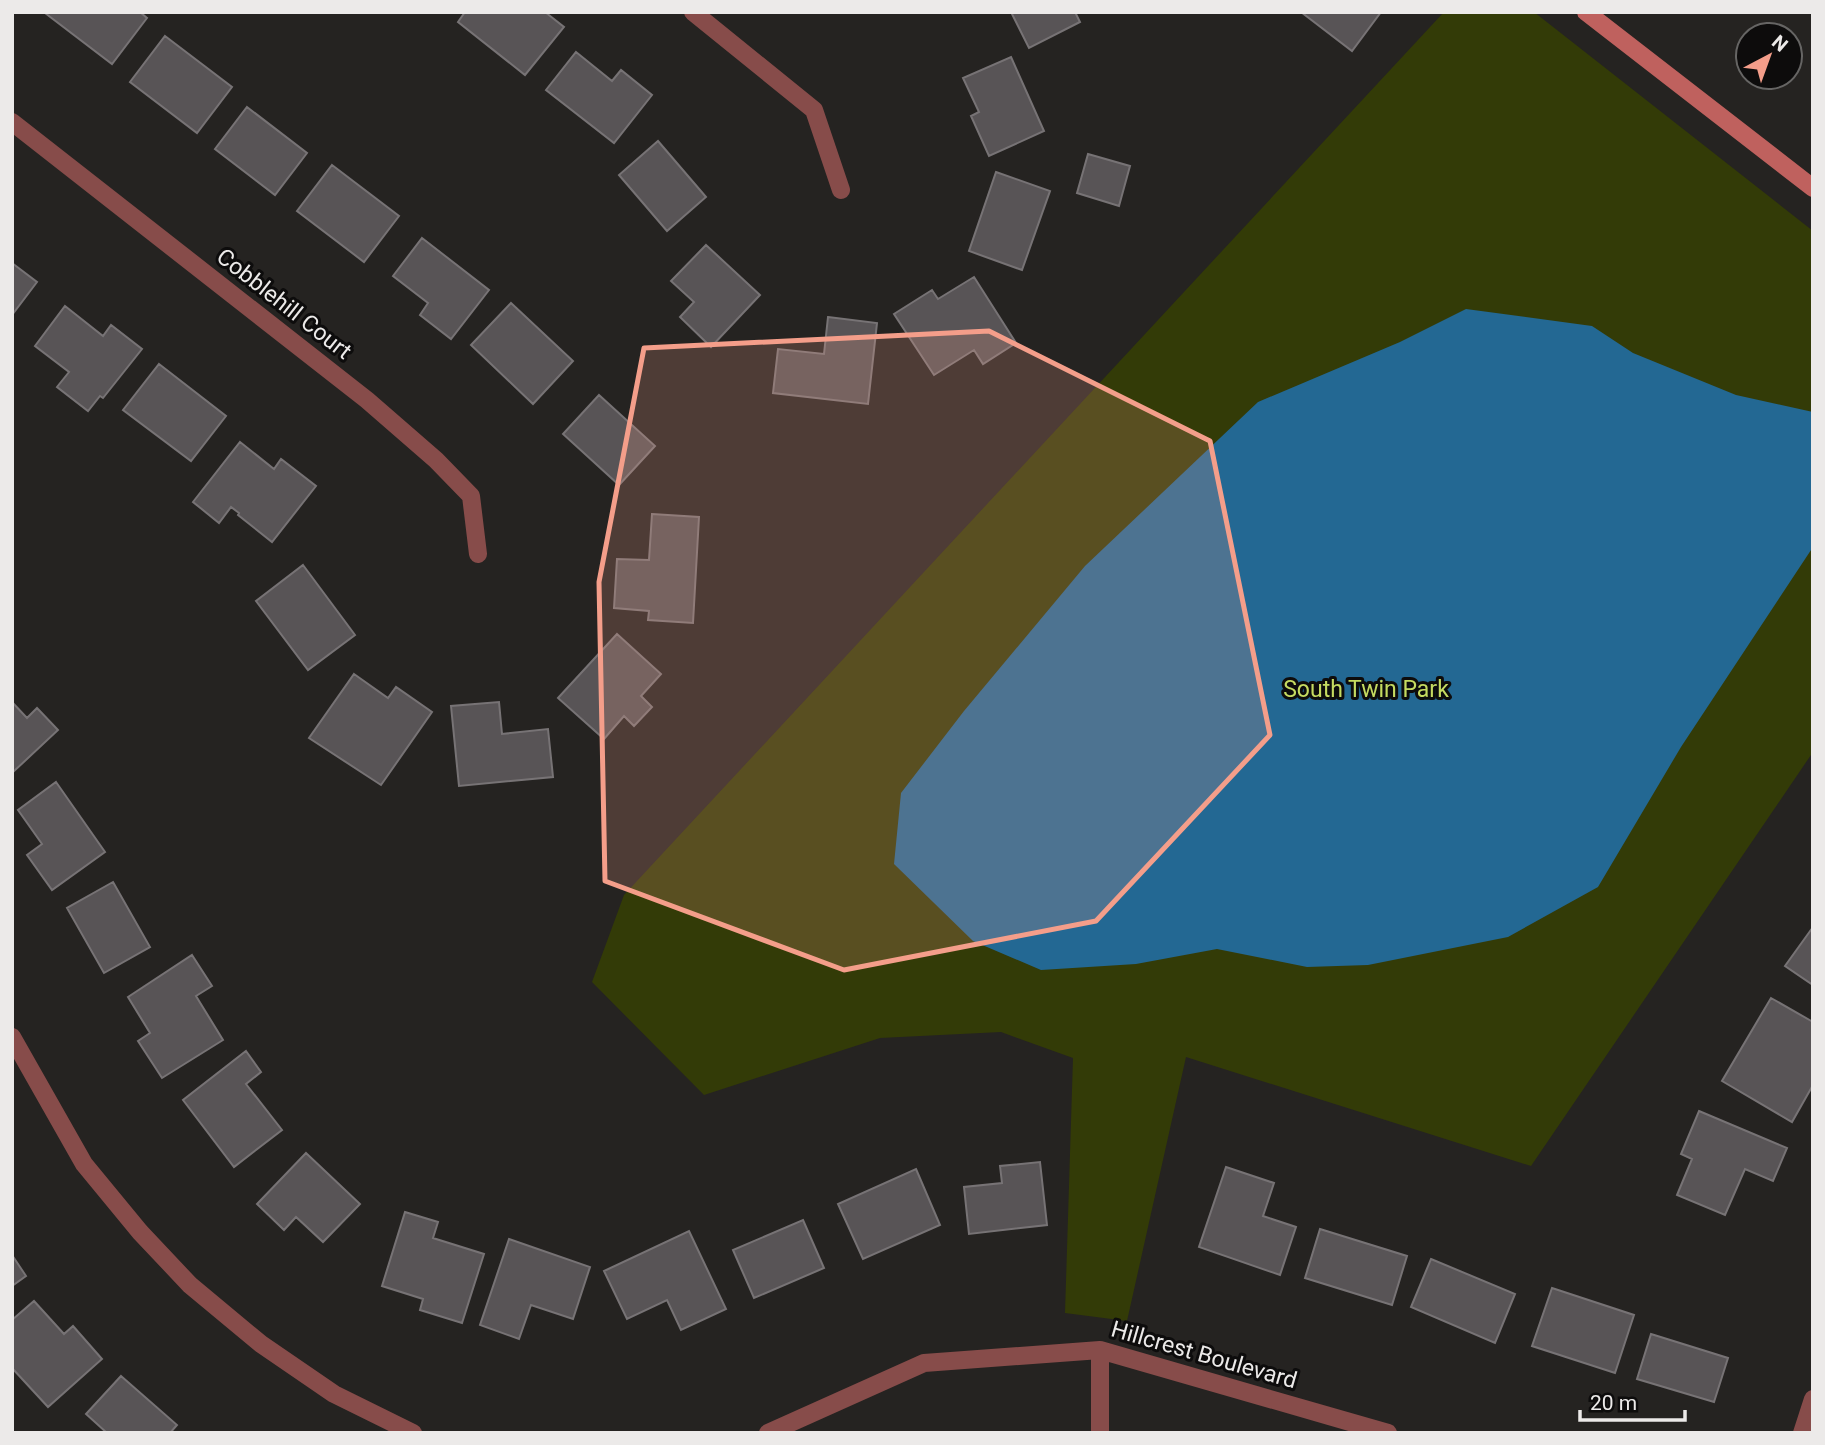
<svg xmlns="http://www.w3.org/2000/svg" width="1825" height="1445" font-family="Roboto,sans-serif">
<rect width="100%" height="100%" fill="#252321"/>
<path fill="#333b07" d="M1444,12H1534L1813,231V752L1531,1166L1186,1057L1127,1321L1065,1313L1073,1058L1001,1032L880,1038L704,1095L592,982L624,895Z"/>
<path fill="#236893" d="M1466,309L1592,326L1633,353L1736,395L1813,412V547L1681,747L1598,887L1508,937L1368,965L1307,967L1217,949L1136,964L1041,970L973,941L894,864L901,793L964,711L1085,566L1258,402L1400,342Z"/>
<path fill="#585456" stroke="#777375" stroke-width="2" d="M140,12L147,18L112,64L45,13Z
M465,12H545L564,27L525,75L458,22Z
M1011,12H1075L1080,22L1029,48Z
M1301,12H1381L1352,51Z
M165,36L232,87L197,133L130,82Z
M576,52L612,81L621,70L652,95L614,143L546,90Z
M1011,57L1044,131L989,156L971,116L979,112L963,78Z
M247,107L307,153L275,195L215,149Z
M658,141L706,197L667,231L619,175Z
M1088,154L1130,166L1119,206L1077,193Z
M332,165L399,216L364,262L297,211Z
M996,172L1050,191L1022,270L969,251Z
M422,238L489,290L451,339L420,315L428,303L393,276Z
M706,245L760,295L711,347L680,317L694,302L671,281Z
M12,263L37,282L12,315Z
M974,277L1016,343L983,364L974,350L934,375L894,314L932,290L938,299Z
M511,303L573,361L533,404L471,345Z
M65,306L103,336L111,325L142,349L103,398L100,396L88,411L57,387L69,372L35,346Z
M828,317L877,323L868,404L773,393L778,349L824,354Z
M159,364L226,416L191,461L123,410Z
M599,395L655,446L619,485L563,434Z
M240,442L274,469L281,459L316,486L272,542L238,515L239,513L231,507L219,523L193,502Z
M652,514L699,517L693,623L648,620L649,611L614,608L617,559L649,560Z
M303,565L355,635L308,670L256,601Z
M617,634L661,674L641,696L652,707L634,726L624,716L604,739L558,698Z
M354,674L388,698L396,687L432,712L381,785L309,738Z
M12,702L27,718L37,708L58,730L12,773Z
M499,702L502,734L548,729L553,777L459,786L451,706Z
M56,782L105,852L52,890L27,855L42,844L18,810Z
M113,882L150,947L104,973L67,908Z
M1813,927V985L1785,966Z
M192,955L212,986L196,996L223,1040L162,1078L138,1041L150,1033L128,997Z
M1771,998L1813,1022V1085L1792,1122L1722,1081Z
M246,1051L261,1072L246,1084L282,1130L234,1167L183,1100Z
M1699,1111L1787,1148L1773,1181L1745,1169L1725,1215L1677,1195L1692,1159L1681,1154Z
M306,1153L360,1204L323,1242L296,1217L284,1230L257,1204Z
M1040,1162L1047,1225L969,1234L964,1187L1002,1183L1000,1166Z
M1226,1167L1274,1183L1263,1216L1296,1227L1280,1275L1199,1247Z
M916,1169L940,1225L863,1259L838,1204Z
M405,1212L438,1222L433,1238L484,1254L462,1323L420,1310L423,1299L382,1286Z
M803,1220L824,1268L754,1298L733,1250Z
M1320,1229L1407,1256L1392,1305L1305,1278Z
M689,1231L726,1309L681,1330L667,1300L627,1319L604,1271Z
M509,1239L590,1267L573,1319L531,1305L519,1339L480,1325Z
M12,1255L26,1276L12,1286Z
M1431,1259L1515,1294L1495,1343L1411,1307Z
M1552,1288L1634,1315L1615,1373L1532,1346Z
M34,1301L64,1334L73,1326L102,1359L48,1407L12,1368V1320Z
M1651,1334L1728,1358L1714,1402L1637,1379Z
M121,1376L177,1425L170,1433H107L86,1414Z"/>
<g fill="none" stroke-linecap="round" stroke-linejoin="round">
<path stroke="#874c4a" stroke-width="18" d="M693,12L814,110L841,190
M12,122L367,400L436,460L471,496L478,554
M12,1037L84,1164L140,1232L190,1285L261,1344L334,1394L413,1433
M768,1433L924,1363L1100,1350L1388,1433
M1100,1433V1350
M1802,1433L1813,1399"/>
<path stroke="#bf615e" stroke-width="18" d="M1586,12L1813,188"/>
</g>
<path fill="#f49e8a" fill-opacity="0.2" stroke="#f49e8a" stroke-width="5" stroke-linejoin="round" d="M989,331L1210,441L1270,735L1096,921L844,970L605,881L599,582L644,348Z"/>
<g text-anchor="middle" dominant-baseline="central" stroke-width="6" stroke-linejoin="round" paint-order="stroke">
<g font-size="23" fill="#eceae9" stroke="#0d0c0c">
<text transform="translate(284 304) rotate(38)">Cobblehill Court</text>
<text transform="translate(1204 1355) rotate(16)">Hillcrest Boulevard</text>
</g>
<g font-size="23" fill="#c5db61" stroke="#0d0c0c">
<text x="1366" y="689">South Twin Park</text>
</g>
</g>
<rect width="1825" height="1445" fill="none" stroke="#eceae9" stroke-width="28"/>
<g transform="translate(1769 56) rotate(41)"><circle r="33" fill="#0d0c0c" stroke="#666564" stroke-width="2"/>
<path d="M0-5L12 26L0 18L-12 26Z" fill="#f49e8a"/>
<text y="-10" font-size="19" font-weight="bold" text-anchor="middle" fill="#eceae9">N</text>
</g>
<path d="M1580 1410v10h105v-10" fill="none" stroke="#eceae9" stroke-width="3.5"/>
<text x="1590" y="1410" font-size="21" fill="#eceae9" stroke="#0d0c0c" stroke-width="5" paint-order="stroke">20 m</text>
</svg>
